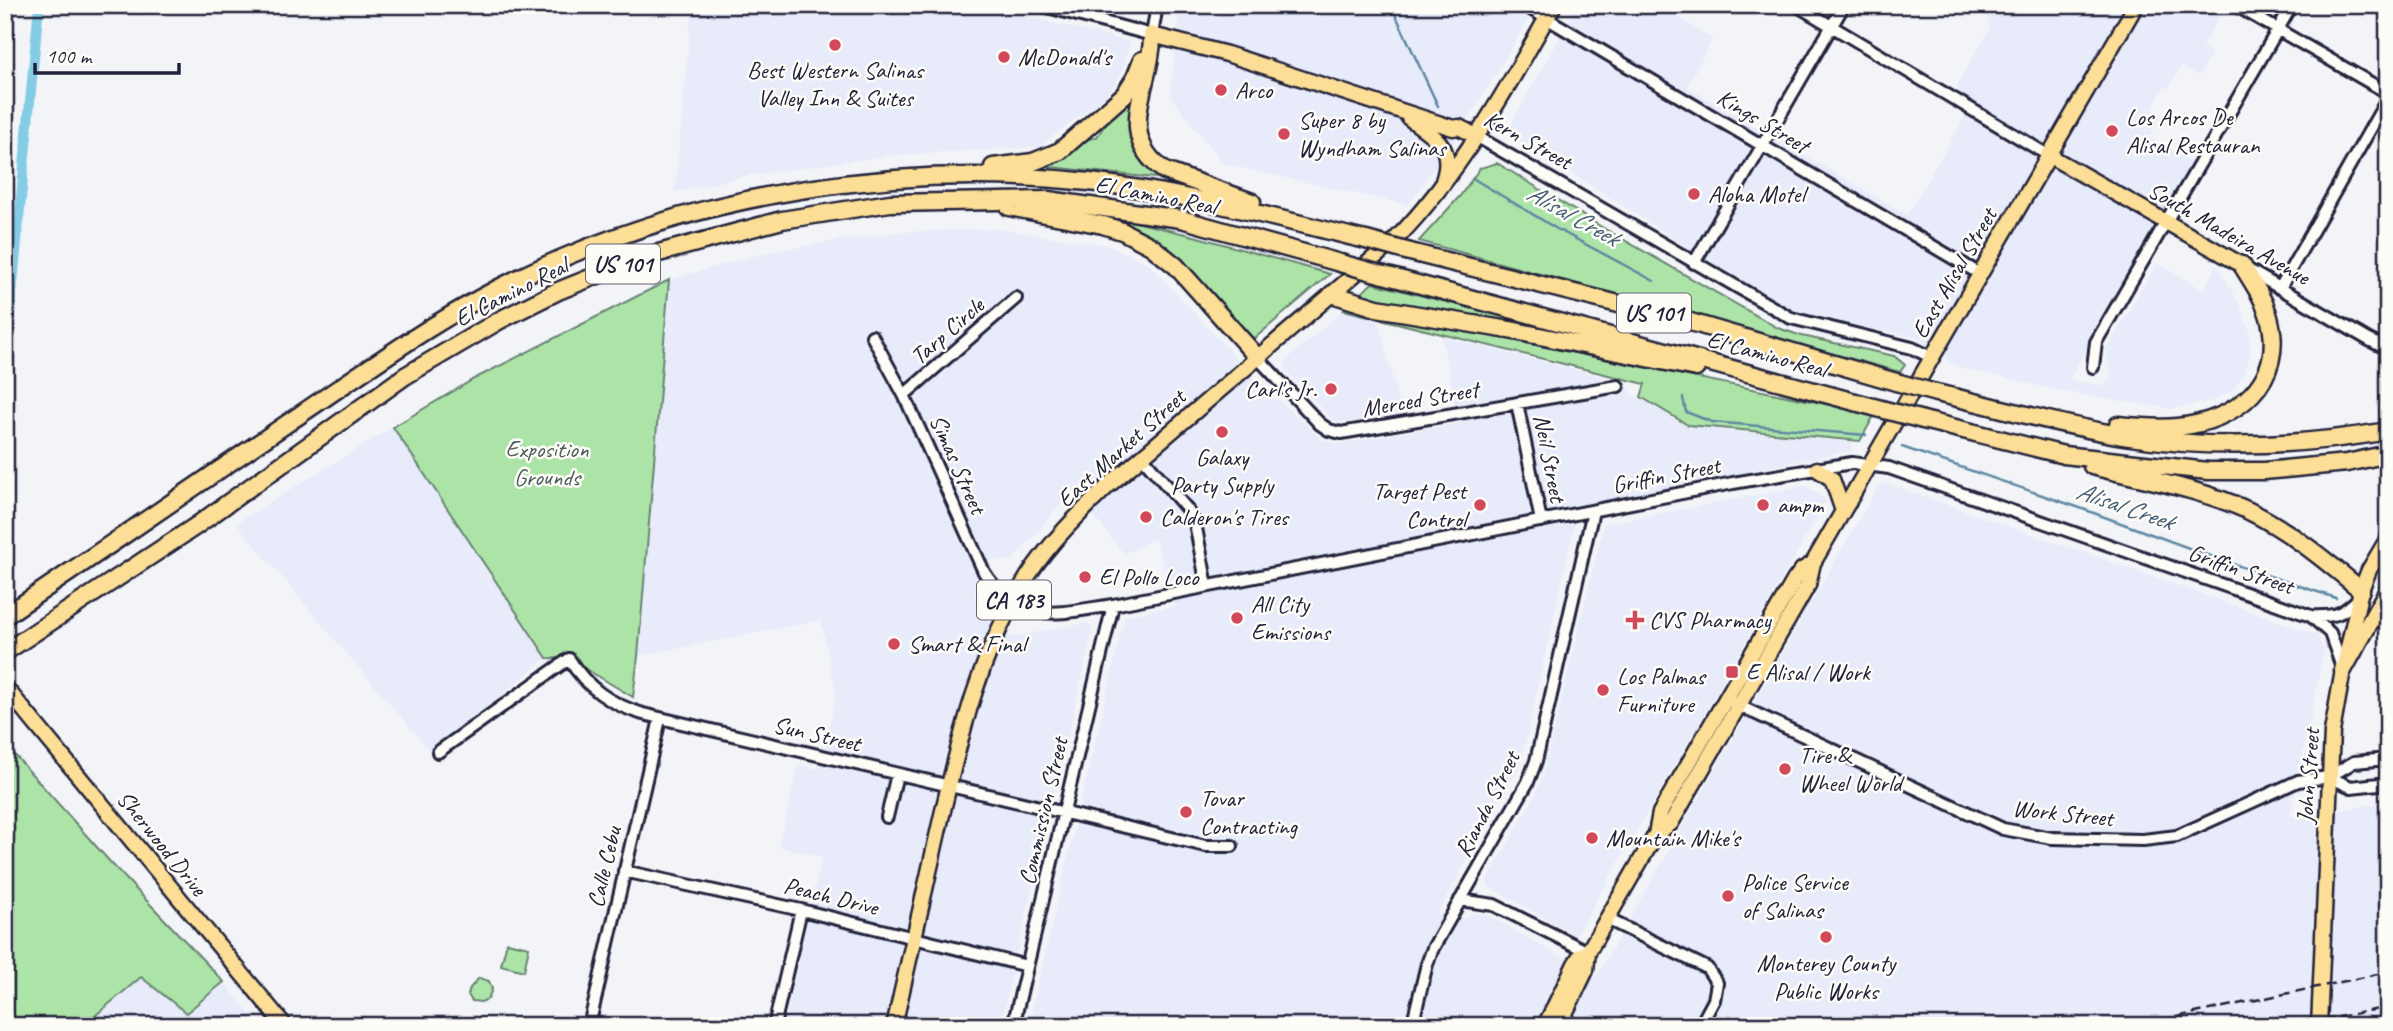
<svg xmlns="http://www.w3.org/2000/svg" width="2393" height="1031" font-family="Caveat,sans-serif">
<rect width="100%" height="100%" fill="#f3f4f8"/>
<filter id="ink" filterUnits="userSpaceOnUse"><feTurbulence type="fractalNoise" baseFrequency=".0143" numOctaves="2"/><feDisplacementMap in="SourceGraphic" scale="14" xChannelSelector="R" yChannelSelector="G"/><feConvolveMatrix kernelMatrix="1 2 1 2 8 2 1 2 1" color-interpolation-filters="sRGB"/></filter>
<g filter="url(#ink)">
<path fill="#e7ebfa" d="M692,5H981L1130,42L1123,69L1114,86L1104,97L1039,147L892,155L751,175L675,192Z
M1173,5H1537L1465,125L1408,205L1224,164L1170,96L1179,21Z
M1577,5H1659L1712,39L1687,87L1907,215L1965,117L1957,84L1990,29L1985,8L1987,5H2226L2202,46L2212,53L2199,76L2181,66L2169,88L2165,86L2152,108L2162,114L2149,137L2195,164L2069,379L2101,386L2111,377L2106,350L2157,263L2203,290L2217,265L2239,303L2250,332V355L2243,376L2231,392L2211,401L2172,409L2060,391L1958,367L1917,337L1791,313L1507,132Z
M999,229L1111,246L1148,263L1260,384L1323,440L1337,444L1459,423L1442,337L1625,382L1631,394L1691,428L1703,425L1742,432L1851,442L1852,450L1579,506L1520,765L1437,914L1464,919L1473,913L1489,916L1596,977L1879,485L1888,484L2317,635L2324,651L2290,814L2298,819L2388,801V1026H1028L1125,616L1175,606L1155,538L1124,554L1073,490L1012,561L990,560L974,590L983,617L1012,637L1087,623L1093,629L1000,1026H784L822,857L779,846L798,765L820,769L836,694L821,620L638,656L669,280L765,253L847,239L900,232Z
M1344,310L1378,319L1401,413L1349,422L1333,421L1284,368L1286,360Z
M393,427L546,658L431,752L236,523Z
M1806,486L1827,500L1576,936L1488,886L1487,880L1533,800L1543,776L1604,524Z
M141,976L186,1012L224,982L260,1026H83Z"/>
<path fill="#ace4a8" stroke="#678372" stroke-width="2" d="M1131,96L1135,97C1122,140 1139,149 1165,179L1051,167L1049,162L1078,142L1097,137L1115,109Z
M1497,163L1605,229L1778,328L1802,336L1894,356L1905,365L1900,372L1419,241L1460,196L1480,168Z
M1106,215L1194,236L1330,274L1255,338L1249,337L1194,274L1174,257L1105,222Z
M669,280L638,656L633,697L569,659L547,658L393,427L474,379Z
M1372,283L1565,332L1564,337L1368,299L1361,294Z
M1349,307L1875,414L1860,441L1688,425L1641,397L1645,384L1344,310Z
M5,744L111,863L224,982L186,1013L141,977L83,1026H5Z
M507,942L529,947L524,971L501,965Z
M479,978L489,981L492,989L488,999L481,1002L472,1001L468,995L470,988Z"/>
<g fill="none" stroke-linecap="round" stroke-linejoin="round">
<path stroke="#5d88a1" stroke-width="2.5" d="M1391,5L1438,106
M1474,179L1557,229L1654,281
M1683,398L1686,412L1712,422L1866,435
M1902,447L2080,508L2227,562L2336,598"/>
<path stroke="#84cce5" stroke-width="10" d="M5,370L39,5"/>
<defs>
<path id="minor" d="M1040,5L1152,35L1157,5
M1524,5L1980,274
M1796,5L2048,155
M2235,5L2388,93
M1476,136L1791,318L1912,348L1931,357
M1694,263L1844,5
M2247,269L2369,340L2379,345L2388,346
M2280,288L2388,98
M872,336L904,395L984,572C1019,627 1058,613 1113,605L1733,483L1852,463L1889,468L2311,616C2335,617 2342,615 2359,598
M1258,358L1320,424L1329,430L1341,433L1618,386
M2093,367L2096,342L2292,5
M904,395L1016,298
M1517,403L1541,521
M1143,458L1187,509L1195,523L1207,586
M2311,616L2330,633L2343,670
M1733,703L2003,829L2052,838L2143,840L2177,836L2298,781L2329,777L2354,762L2388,759
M438,752L569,659C587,688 610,704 643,714L1206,846H1232
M2329,777L2351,787L2388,783
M887,817L897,774
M624,871L801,910L1027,966
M1460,900L1494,905L1588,952
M1607,919L1707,968L1717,983L1714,1000L1700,1026
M589,1026L660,719
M774,1026L801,910
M1013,1026L1113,605
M1412,1026L1427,964L1433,948L1528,782L1536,761L1593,511"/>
<path id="major" d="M1152,35L1227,54L1453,128L1459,127L1476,136
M1409,118C1435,138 1455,145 1443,181
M2048,155L2242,265
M1817,469L1832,479L1843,511
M5,687L285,1026
M1656,834L1671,823L1808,585L1813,563L2136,5
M894,1026C910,957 925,888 941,819C961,733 980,652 1028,576C1050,542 1080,513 1109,485L1396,239C1460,174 1509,85 1554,5
M1545,1026L1575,964L1580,956L1588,952
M1559,1026L1586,970L1588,952L1656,834L1660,813L1795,579L1802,570L1812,564
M2319,1026L2332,732L2343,670L2361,590L2369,570L2388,538"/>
<path id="highway" d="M1152,35C1153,84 1112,135 1165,171L1252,202
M993,167L1033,162L1060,151L1124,95L1135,78L1142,60
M1009,207L1103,225L1122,231L1151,246L1176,266L1258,358
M1410,252L1687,321L1896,382
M1384,275L1881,409
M1332,294L1377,308L1515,331L1696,368
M1936,393C1998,407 2060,425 2123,436C2211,450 2300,446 2388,431
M1923,420L2064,455L2208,471H2264L2347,463L2388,454
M2118,425C2138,427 2158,429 2177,427C2236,422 2287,381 2269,317C2264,298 2252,282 2242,265
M2092,466C2143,479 2198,488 2247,510C2289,530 2325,560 2361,590
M5,616C104,549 202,482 301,414C375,364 448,311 529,273C701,192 900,162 1089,182C1183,192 1274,218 1366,240
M5,652L196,526L405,376L500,320L558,291L640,258L782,220L890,203L1048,200L1181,219L1340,263
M2343,670L2388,590"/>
</defs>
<use href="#minor" stroke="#22223b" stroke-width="16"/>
<use href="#major" stroke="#22223b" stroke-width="19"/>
<use href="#highway" stroke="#22223b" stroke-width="21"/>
<use href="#minor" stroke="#fdfcf7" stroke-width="10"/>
<use href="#major" stroke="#fcde96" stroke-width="14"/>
<use href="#highway" stroke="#fcde96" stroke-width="16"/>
<path stroke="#22223b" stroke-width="2.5" stroke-dasharray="10 5" stroke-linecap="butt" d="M2134,1026L2388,972
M2294,1026L2388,1007"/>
<defs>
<path id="highway-bridge" d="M1366,240L1410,252
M1340,263L1384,275
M1896,382L1936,393
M1881,409L1923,420"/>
</defs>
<use href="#highway-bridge" stroke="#22223b" stroke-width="21" stroke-linecap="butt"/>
<use href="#highway-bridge" stroke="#fcde96" stroke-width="16"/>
</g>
</g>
<g fill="#d1495b" stroke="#fdfcf7" stroke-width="2.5">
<circle cx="835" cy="45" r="7"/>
<circle cx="1004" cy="57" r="7"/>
<circle cx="1221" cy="90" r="7"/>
<circle cx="2112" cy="131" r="7"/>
<circle cx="1284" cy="134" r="7"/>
<circle cx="1694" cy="194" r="7"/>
<circle cx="1331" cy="389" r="7"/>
<circle cx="1222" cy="432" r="7"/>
<circle cx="1480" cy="505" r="7"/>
<circle cx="1763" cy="505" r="7"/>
<circle cx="1146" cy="517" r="7"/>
<circle cx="1085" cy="577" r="7"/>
<circle cx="1237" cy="618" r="7"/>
<path d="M1631.5 609.5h7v7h7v7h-7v7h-7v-7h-7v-7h7z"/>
<circle cx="894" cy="644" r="7"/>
<rect x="1725" y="665" width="14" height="14" rx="3.5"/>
<circle cx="1603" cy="690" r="7"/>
<circle cx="1785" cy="769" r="7"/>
<circle cx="1186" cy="812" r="7"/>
<circle cx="1592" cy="838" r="7"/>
<circle cx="1728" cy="896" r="7"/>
<circle cx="1826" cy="937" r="7"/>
</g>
<g text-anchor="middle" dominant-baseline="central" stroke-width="5" stroke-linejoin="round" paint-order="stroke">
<g fill="#fdfcf7" stroke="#646373" stroke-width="2">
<rect x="586" y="244.5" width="74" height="39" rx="5"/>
<rect x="1617" y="293.5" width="74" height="39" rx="5"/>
<rect x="977" y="580.5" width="74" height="39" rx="5"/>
</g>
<g font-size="23" font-weight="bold" fill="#22223b">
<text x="623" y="264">US 101</text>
<text x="1654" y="313">US 101</text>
<text x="1014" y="600">CA 183</text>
</g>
<g font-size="24" fill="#22223b" stroke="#fdfcf7" text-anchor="start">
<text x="1018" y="57">McDonald's</text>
<text x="835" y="70" text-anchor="middle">Best Western Salinas<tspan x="835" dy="28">Valley Inn &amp; Suites</tspan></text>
<text x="1235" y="90">Arco</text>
<text x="2126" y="117">Los Arcos De<tspan x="2126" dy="28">Alisal Restauran</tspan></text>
<text x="1298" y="120">Super 8 by<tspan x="1298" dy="28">Wyndham Salinas</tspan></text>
<text x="1708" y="194">Aloha Motel</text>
<text x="1317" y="389" text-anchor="end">Carl's Jr.</text>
<text x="1222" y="457" text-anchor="middle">Galaxy<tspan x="1222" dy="28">Party Supply</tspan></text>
<text x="1466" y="491" text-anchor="end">Target Pest<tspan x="1466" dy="28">Control</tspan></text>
<text x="1777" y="505">ampm</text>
<text x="1160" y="517">Calderon's Tires</text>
<text x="1099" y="577">El Pollo Loco</text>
<text x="1251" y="604">All City<tspan x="1251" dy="28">Emissions</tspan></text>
<text x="1649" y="620">CVS Pharmacy</text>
<text x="908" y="644">Smart &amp; Final</text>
<text x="1746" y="672">E Alisal / Work</text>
<text x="1617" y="676">Los Palmas<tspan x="1617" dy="28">Furniture</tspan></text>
<text x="1799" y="755">Tire &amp;<tspan x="1799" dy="28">Wheel World</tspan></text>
<text x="1200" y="798">Tovar<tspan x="1200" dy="28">Contracting</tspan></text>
<text x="1606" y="838">Mountain Mike's</text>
<text x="1742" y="882">Police Service<tspan x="1742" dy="28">of Salinas</tspan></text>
<text x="1826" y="963" text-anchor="middle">Monterey County<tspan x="1826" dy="28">Public Works</tspan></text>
</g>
<g font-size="24" fill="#22223b" stroke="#fdfcf7">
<text transform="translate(1763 121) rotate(31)">Kings Street</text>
<text transform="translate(1528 140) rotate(29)">Kern Street</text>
<text transform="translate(1156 195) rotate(11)">El Camino Real</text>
<text transform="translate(2229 233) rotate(30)">South Madeira Avenue</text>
<text transform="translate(1954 273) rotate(-60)">East Alisal Street</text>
<text transform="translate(511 292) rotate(-27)">El Camino Real</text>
<text transform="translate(947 331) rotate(-41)">Tarp Circle</text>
<text transform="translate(1767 354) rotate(15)">El Camino Real</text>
<text transform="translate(1420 399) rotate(-10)">Merced Street</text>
<text transform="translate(1121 448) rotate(-42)">East Market Street</text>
<text transform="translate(1550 458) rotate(79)">Neil Street</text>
<text transform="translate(958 464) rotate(66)">Simas Street</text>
<text transform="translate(1666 475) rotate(-11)">Griffin Street</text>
<text transform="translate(2241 569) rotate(19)">Griffin Street</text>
<text transform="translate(817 734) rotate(13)">Sun Street</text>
<text transform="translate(2308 776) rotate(-86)">John Street</text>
<text transform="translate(1487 804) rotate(-63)">Rianda Street</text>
<text transform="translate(1043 811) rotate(-77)">Commission Street</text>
<text transform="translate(2063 813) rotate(6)">Work Street</text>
<text transform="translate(162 843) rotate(51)">Sherwood Drive</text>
<text transform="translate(604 867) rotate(-77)">Calle Cebu</text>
<text transform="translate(831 896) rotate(14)">Peach Drive</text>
</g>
<g font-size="24" fill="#4b5c5c" stroke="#fdfcf7">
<text x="547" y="449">Exposition<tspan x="547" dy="28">Grounds</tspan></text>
</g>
<g font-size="26" font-style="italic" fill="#445e76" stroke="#fdfcf7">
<text transform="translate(1573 215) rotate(29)">Alisal Creek</text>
<text transform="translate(2125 506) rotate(19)">Alisal Creek</text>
</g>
</g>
<rect width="2393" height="1031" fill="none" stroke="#fdfcf7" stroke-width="28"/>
<rect x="14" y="14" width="2365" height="1003" fill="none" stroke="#22223b" stroke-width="2.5" filter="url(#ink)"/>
<path d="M35 63v10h144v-10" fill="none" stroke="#22223b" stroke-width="3.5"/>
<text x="46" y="63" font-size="21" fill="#22223b" stroke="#fdfcf7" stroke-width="5" paint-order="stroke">100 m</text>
</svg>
